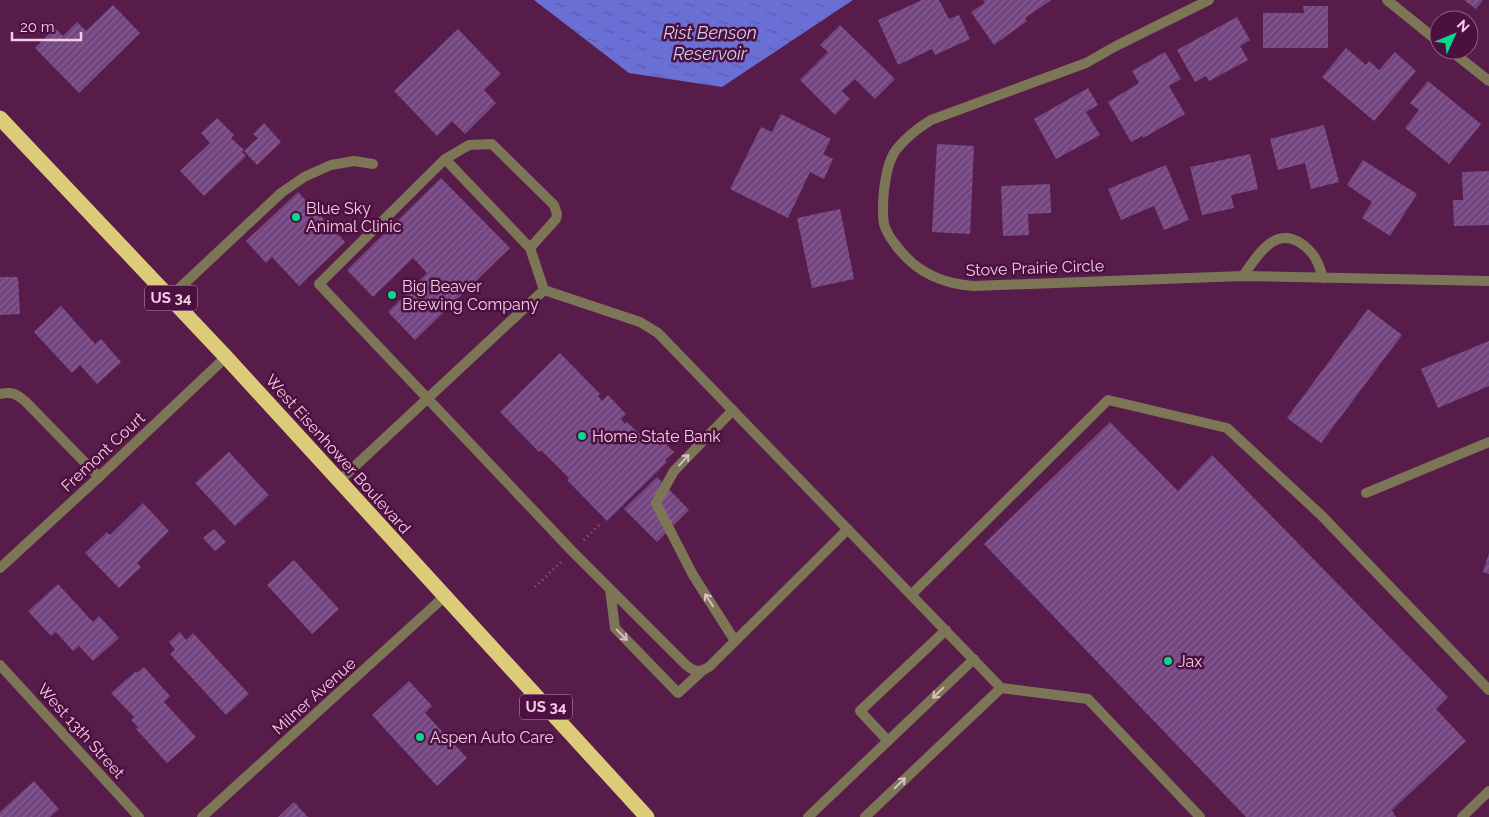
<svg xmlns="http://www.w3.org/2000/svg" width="1489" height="817" font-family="Raleway,sans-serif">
<defs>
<pattern id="water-ripples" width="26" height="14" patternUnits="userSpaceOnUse" patternTransform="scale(1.25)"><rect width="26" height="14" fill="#6a6fd6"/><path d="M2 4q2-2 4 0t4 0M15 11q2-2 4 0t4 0" fill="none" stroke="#5d5b9c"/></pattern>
<pattern id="building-hatch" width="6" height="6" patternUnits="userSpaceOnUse" patternTransform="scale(1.25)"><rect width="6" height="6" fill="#744681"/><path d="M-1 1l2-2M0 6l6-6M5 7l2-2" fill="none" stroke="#886093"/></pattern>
</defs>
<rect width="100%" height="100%" fill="#571c49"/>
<path fill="url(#water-ripples)" d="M534,0H853L722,87L629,73Z"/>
<path fill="url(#building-hatch)" d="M922,0H939L949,19L959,15L970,39L935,55L932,49L898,65L878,20Z
M983,0H1051L1025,18L1027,21L994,45L971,12L985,3Z
M1464,0H1483L1476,9Z
M113,5L140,33L79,93L35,48L55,28L63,36L77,22L86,31Z
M1303,6H1328V48H1263V13H1304Z
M1237,17L1250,40L1240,46L1248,60L1209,81L1206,76L1195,82L1177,50Z
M840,25L895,79L875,99L855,79L842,91L850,99L835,115L800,80L828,52L820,45Z
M458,29L501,74L484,90L496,103L465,134L452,121L437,136L394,91Z
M1346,48L1366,65L1369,61L1379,70L1395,52L1416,71L1374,121L1322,77Z
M1165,52L1181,79L1169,86L1185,114L1143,138L1142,136L1131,142L1108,102L1139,83L1132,71Z
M1428,81L1481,124L1449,164L1405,128L1419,110L1410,103Z
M1088,88L1098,105L1086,112L1100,135L1056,159L1034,119Z
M781,114L831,139L823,154L833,159L824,179L810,172L788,218L730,189L761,127L772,132Z
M217,118L234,135L231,138L244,150L242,152L246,156L204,196L180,171L210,143L201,133Z
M264,123L281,142L257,165L244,151L258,138L253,134Z
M1324,125L1339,182L1311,189L1305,163L1278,170L1270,139Z
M937,144L974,146L970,234L932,232Z
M1250,154L1258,189L1231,195L1234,208L1202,215L1190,167Z
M1363,160L1417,194L1390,236L1362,218L1372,202L1347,185Z
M1166,165L1189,220L1164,230L1154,206L1121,220L1108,189Z
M1489,171V225L1454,226L1453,200H1463L1462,172Z
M441,178L510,248L415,340L388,312L427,273L413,258L373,297L347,270Z
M1050,184L1051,213L1028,214L1029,235L1003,236L1001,186Z
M298,192L345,242L299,286L272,257L266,263L246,241Z
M840,209L854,279L812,288L797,218Z
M0,277H18L20,314L0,315Z
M61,306L95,344L101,339L121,362L97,384L80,365L72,373L34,332Z
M1368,309L1402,335L1321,443L1287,418Z
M1489,341V386L1438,408L1421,369Z
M560,353L600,394L598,396L602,401L608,395L626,414L621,419L625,424L627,422L646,440L654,432L674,452L665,460L667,462L607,521L567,480L569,478L541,450L539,452L500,412Z
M1110,422L1178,491L1212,455L1448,697L1436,709L1466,741L1392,810L1396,817H1246L984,544Z
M229,452L269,495L235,526L195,483Z
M657,477L689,510L657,542L624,509Z
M143,503L169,531L137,563L141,567L119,588L85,553L107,532L110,535Z
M214,529L226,542L215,551L203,538Z
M1489,553V574L1483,572Z
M294,560L339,609L312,634L267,585Z
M58,584L93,622L99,616L119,638L93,661L79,646L73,651L56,632L51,636L28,611Z
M180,632L186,640L193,633L249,694L226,715L170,654L175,650L169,642Z
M144,667L170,696L164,702L196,737L167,763L136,729L138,727L131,720L134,717L111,693L136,671L137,673Z
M409,681L432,706L425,713L467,758L437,786L372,715Z
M34,781L59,809L50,817H0V812Z
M294,802L308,817H278Z"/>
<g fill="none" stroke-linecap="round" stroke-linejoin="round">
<path stroke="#915e83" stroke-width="3" stroke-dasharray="1 4" stroke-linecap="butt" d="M584,540L599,525
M535,587L561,562"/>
<path stroke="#7c7656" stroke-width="10" d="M445,159L469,145L492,144L554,205L557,214L556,219L530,248
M1243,276C1250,266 1258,253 1268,245C1285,231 1302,240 1314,256C1318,262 1321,271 1323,278
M544,290L530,248L445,159L319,284L572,551L685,664C694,672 699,673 709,667L848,529
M544,290L640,322L658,333L1001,688L1088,699L1200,817
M170,297L281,193L304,177L331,165L354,161L373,164
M733,410L674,471L656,503L693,575L735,641
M339,481L544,290
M1366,493L1489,442
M610,589L615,628L678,693L701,672
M911,595L1108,400L1227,428L1321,515L1489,690
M888,741L860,711L946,630
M808,817L974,659
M865,817L1001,688
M1462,817L1489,791"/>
<path stroke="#7c7656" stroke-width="10" d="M1209,0L1116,46L1086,63L931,120C918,128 906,137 896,150C888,161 886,176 884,190C883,201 882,213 884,224C886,231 891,239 895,244C914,271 942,284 974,286L1243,276L1489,281
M1387,0L1439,42
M1450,50L1489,81
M0,394C12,391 16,394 25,401L99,477
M0,568L99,477L226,357
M0,665L139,817
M202,817L445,596"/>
<path stroke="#dccc79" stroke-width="15" d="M0,118L226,357L647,817"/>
</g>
<defs><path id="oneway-shaft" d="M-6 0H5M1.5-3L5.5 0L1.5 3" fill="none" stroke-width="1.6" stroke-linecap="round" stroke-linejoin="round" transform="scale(1.25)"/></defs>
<g stroke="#dbbcc9">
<use href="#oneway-shaft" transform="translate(684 460) rotate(-48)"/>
<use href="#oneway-shaft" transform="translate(709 600) rotate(-123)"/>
<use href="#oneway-shaft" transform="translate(622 635) rotate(46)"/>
<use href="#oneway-shaft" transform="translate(938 693) rotate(136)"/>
<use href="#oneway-shaft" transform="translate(900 783) rotate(-44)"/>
</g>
<g fill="#08d98b" stroke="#4c103e" stroke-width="2">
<circle cx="296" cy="217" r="5"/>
<circle cx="392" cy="295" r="5"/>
<circle cx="582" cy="436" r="5"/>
<circle cx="1168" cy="661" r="5"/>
<circle cx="420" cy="737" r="5"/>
</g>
<g text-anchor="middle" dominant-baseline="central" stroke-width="5" stroke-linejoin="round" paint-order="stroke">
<g fill="#4c103e" stroke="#c194b4" stroke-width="1">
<rect x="145" y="285.5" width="52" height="25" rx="4"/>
<rect x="520" y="694.5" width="52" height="25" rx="4"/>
</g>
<g font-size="15" font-weight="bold" fill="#f3cde6">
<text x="171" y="298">US 34</text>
<text x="546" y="707">US 34</text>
</g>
<g font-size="16" fill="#f3cde6" stroke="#4c103e" text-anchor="start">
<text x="306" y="208">Blue Sky<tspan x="306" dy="18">Animal Clinic</tspan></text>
<text x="402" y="286">Big Beaver<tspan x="402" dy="18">Brewing Company</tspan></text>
<text x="592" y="436">Home State Bank</text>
<text x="1178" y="661">Jax</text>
<text x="430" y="737">Aspen Auto Care</text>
</g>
<g font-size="16" fill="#f3cde6" stroke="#4c103e">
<text transform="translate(1035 268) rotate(-2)">Stove Prairie Circle</text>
<text transform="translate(103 452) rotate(-43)">Fremont Court</text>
<text transform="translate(338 454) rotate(48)">West Eisenhower Boulevard</text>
<text transform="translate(314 696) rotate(-42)">Milner Avenue</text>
<text transform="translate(81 731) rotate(48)">West 13th Street</text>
</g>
<g font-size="18" font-style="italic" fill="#cbcfea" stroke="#4c103e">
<text x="710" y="32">Rist Benson<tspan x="710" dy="21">Reservoir</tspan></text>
</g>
</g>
<g transform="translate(1454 35) rotate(46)"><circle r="24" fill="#4c103e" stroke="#8f5c81"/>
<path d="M0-4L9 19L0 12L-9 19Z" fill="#08d98b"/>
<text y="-8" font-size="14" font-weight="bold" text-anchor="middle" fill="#f3cde6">N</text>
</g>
<path d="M12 32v8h69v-8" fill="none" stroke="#f3cde6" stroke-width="2.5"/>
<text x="20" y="32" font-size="15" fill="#f3cde6" stroke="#4c103e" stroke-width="4" paint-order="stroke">20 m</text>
</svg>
